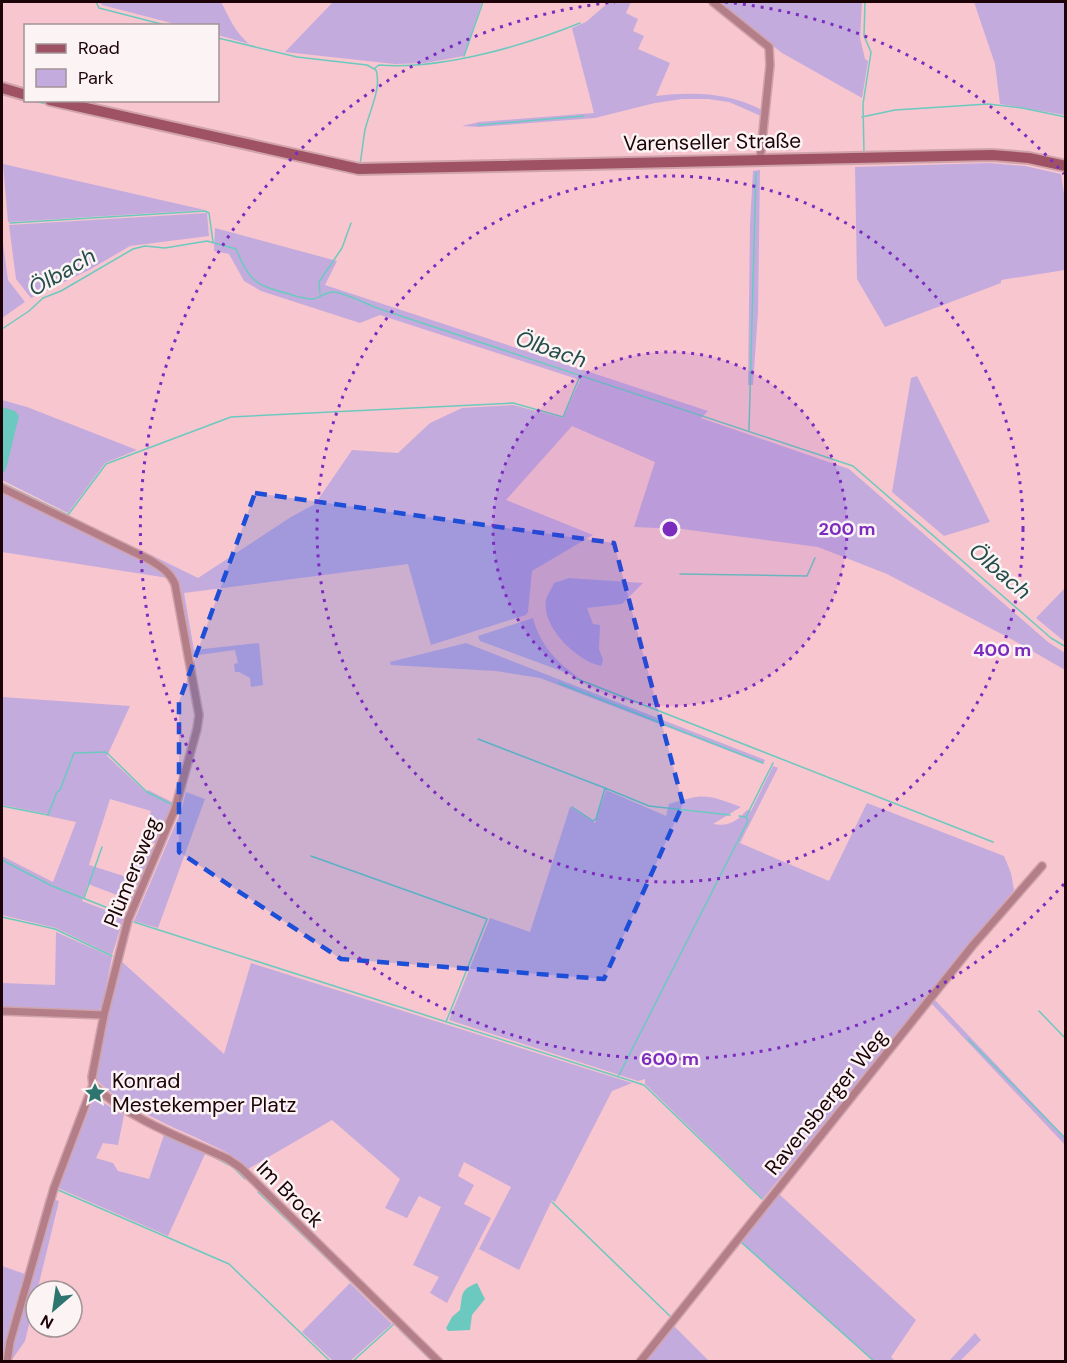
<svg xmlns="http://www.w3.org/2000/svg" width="1067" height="1363" font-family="'DM Sans',sans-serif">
<rect width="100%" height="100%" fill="#f8c6ce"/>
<path fill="#c4abde" d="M100,2H221C229,17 235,32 249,44L218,35V26L179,25L102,5Z
M333,2H482L464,56L425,63L395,64L285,52Z
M609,2H631L626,13L638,19L633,31L644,36L638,49L670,63L656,96C694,92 727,92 762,110L761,116L729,102L708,99H682L655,103L595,118L479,127L462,126L479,122L594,113L572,28L586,22Z
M717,2H862L860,38L865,59L868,61L862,98L782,53Z
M974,2H1065V115L1000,104L995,64Z
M990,163L1025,166L1061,174L1065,200V270L1001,280V283L885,327L857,279L855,167Z
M3,164L205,210L8,222Z
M760,170L758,312L753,385H748L750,224L753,171Z
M207,213L209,236L130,246L89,270L31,298L16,279L9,225Z
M215,228L337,261L325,285L708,411L701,418L849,469L1048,642L1065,653V670L1013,640L887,574L818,547L682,529L634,527L655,462L572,426L506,500L593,535L532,571L528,612L526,615L431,645L408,564L184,593L194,650L259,643L263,685L251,687L250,678L239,672H235L234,664L238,663L235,650L191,656L177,581C169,563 152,558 136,550L137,548L198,578L291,517L315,504L352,450L398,453L430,423L462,408L513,405L563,418L580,380L380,315L360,323L261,291L244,281L229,254L214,251Z
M2,236L8,280L25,302L2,318Z
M917,376L990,522L944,536L892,492L911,378Z
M2,400L27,407L137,450L105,463L68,513L2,480Z
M2,491L159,568L156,569L165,574L168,578L2,552Z
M569,578L643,583L622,604L587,608L593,624L600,625L599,649L603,660L601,666C577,661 541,627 546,600C547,595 552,588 554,583Z
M1065,588V642L1036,618Z
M533,618C540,645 557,663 580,678L480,641L478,636Z
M466,643L765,760L763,764L540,678L496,671L391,665L390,662Z
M2,697L130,706L107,756L146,792L148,790L174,803L158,844L142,840L151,811L110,799L89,865L130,878L141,843L155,848L133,901L88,884L82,901L124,917L112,955L56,928L2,915V856L53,882L76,822L48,816V814L2,805Z
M773,766L778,768L740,843L829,881L867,803L1004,856L1011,873L1014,890L763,1199L645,1084V1079L638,1081L449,1020L490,918L530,932L570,807L595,823L606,790L666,816L669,804C704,793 707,794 741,807L713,824C729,827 737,821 747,810L751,811Z
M186,792L205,799L158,928L134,921L181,811Z
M56,932L112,957L102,1008L97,1011L2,1008V983L55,985Z
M120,960L224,1054L251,963L632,1083L612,1091L555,1202L552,1200L519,1270L479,1249L511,1187L464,1162L458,1176L474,1185L464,1204L491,1218L447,1303L430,1293L439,1277L413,1265L441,1207L419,1196L407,1218L385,1208L400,1179L332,1120L248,1169C235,1155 218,1148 201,1140C169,1125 117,1104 94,1077Z
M934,999L1065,1137V1145L931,1003Z
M94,1097L124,1115L118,1145L103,1143L96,1158L113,1163L118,1171L149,1179L164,1135L205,1154L168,1236L58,1188Z
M779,1194L916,1320L891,1357L895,1361H873L741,1243Z
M46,1197L59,1201L25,1341L11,1361L2,1362V1266L25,1274Z
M350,1283L392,1324L350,1361H333L302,1332Z
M674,1326L709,1361H645Z
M975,1333L981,1340L960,1361H949Z"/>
<path fill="#6cc9bf" d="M2,407L15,411L19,416L7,465L5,471L2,473Z
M477,1283L485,1299L472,1315L470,1330L448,1331L446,1328L452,1317L460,1310C463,1293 460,1290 477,1283Z"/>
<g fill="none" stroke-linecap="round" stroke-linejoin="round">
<path stroke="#6cc9bf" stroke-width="1.5" d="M96,2L99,8L169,26
M218,38L297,57L367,65L376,70C382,88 369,112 365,130C363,141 362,153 360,164
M464,56L483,2
M375,68L379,65C441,70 523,46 580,23
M30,100L47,104
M862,117L895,110L988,104L1022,108L1066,117
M478,125L584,116
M994,150L1022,152
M257,152L305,162
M864,153L863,104L871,52L864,36L865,2
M1026,163L1039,166
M373,174L507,171
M10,223L205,211L209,213L213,242
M320,294L319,282L342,248L351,223
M2,329L29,311L43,298L61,291L133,249L145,246L165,248L207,241L236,249C250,282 255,285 289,294C296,296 304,299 312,299C319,299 325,292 333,292C344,292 366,304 377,308L853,466L1051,638L1066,647
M749,430L756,173
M2,483L68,515L106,464L231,417L513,403L563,417L580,376
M2,492L152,565
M680,574L807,576L815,558
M575,678L993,842
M559,683L763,763
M478,739L605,788
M2,806L48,815L57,792L60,790L74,753L106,752L147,792L171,804
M572,807L593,821L596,819L605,788L649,806L730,815
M739,816L745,817
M311,856L487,919L446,1022
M2,860L52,886L126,915
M84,898L102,847
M2,917L55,929L112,956
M134,922L644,1085L762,1199
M1039,1011L1066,1039
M968,1039L1066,1139
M618,1077L748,821L746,817L773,763
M164,1135L205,1153
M212,1156L233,1167L245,1179
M56,1189L229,1264L331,1362
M258,1192L395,1324
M552,1202L672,1318
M741,1242L875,1362
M400,1330L433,1362
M352,1362L394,1324"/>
<defs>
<path id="minor" d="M713,2L769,47L770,65L760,160
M2,488L150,560C161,567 170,572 175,584L199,715L197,729L175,809L128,920L104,1015L92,1077L93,1085L54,1188L10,1342L7,1362
M2,1011L104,1015
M93,1085C130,1120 183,1138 228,1159L241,1168L439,1362
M640,1362L973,945L1042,866"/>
<path id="secondary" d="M2,88L26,95
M50,100L359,169L992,155L1029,158L1066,166"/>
</defs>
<use href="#minor" stroke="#d0a3aa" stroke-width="10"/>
<use href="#secondary" stroke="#d0a3aa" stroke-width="14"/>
<use href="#minor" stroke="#b47e88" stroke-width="7"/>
<use href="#secondary" stroke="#9f5264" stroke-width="10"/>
</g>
<path fill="#1d4ed8" fill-opacity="0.2" stroke="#1d4ed8" stroke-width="4.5" stroke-dasharray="12 8" stroke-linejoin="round" d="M255,493L614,543L683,804L604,979L341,959L179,852V702Z"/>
<circle cx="670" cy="529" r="177" fill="#7b2cbf" fill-opacity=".12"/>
<g fill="none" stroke="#7b2cbf" stroke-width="3" stroke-dasharray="3 6">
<circle cx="670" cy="529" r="177"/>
<circle cx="670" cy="529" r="353"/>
<path d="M1064 884A530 530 0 1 1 615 2M725 2A530 530 0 0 1 1064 174"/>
</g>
<defs>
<symbol id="sight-bare" viewBox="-9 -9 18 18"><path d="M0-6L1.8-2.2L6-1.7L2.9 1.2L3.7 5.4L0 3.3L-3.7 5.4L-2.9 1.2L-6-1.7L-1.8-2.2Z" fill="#2d756e" stroke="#fcf3f5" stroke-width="2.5" paint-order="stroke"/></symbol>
</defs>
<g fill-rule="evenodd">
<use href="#sight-bare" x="80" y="1078" width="30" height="30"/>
</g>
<g text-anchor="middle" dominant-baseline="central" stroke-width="5" stroke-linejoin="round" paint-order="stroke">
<g font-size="21" fill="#1b0308" stroke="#fcf3f5">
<text transform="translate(712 142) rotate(-1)">Varenseller Straße</text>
<text transform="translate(132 872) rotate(-68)">Plümersweg</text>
<text transform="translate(826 1102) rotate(-51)">Ravensberger Weg</text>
<text transform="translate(290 1194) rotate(45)">Im Brock</text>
</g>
<g font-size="21" fill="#1b0308" stroke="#fcf3f5" text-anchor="start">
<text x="112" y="1081">Konrad<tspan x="112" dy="24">Mestekemper Platz</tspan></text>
</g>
<g font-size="22" font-style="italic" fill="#234e4a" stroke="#fcf3f5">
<text transform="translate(62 272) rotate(-30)">Ölbach</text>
<text transform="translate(551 349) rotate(19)">Ölbach</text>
<text transform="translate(1000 571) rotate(41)">Ölbach</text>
</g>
</g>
<circle cx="670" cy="529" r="9" fill="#7b2cbf" stroke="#fcf3f5" stroke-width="3"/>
<g font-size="18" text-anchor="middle" font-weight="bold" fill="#7b2cbf" stroke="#fcf3f5" stroke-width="5" stroke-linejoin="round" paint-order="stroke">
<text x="847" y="535">200 m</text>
<text x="1002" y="656">400 m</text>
<text x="670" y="1065">600 m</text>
</g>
<rect width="1067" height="1363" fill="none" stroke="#1b0308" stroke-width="6"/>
<rect x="24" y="24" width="195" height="78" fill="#fcf3f5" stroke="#a29396" stroke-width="1.5"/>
<rect x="36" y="44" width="30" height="9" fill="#9f5264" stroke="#a29396" stroke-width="1.5"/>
<text x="78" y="54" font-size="18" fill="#1b0308">Road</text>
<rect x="36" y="69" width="30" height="18" fill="#c4abde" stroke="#a29396" stroke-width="1.5"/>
<text x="78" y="84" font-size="18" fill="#1b0308">Park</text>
<g transform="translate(54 1309) rotate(209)"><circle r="28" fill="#fcf3f5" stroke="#a29396" stroke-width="1.5"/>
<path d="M0-4.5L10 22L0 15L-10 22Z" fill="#2d756e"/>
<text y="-9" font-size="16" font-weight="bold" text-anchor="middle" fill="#1b0308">N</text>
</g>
</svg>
